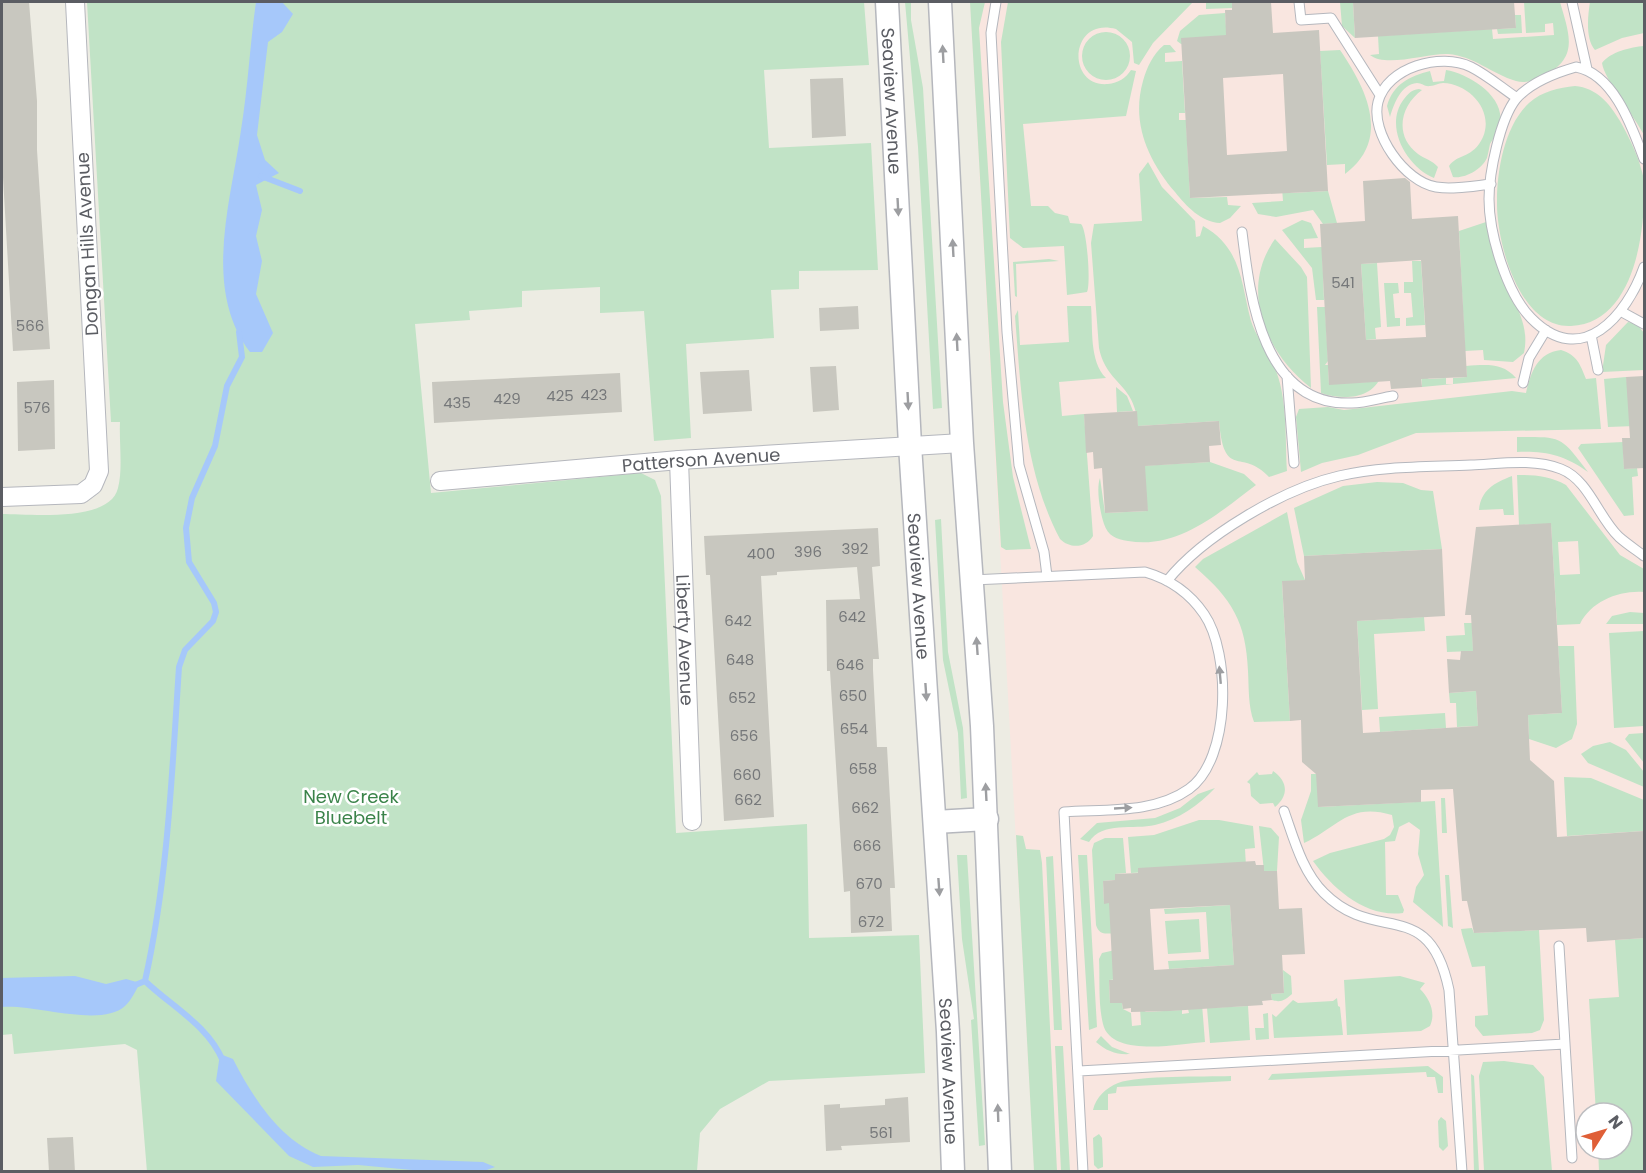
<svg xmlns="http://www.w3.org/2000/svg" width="1646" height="1173" font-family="Poppins,sans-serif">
<rect width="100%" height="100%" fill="#edece3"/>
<path fill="#f9e6e0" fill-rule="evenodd" d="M970,2H1644V1171H1034ZM1586,1113H1622V1149H1586Z"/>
<path fill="#c1e3c6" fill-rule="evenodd" d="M87,2H864L869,65L764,70L769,148L871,143L878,270L799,271V289L771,290L774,338L686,344L691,438L654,441L644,311L600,313V287L522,291V307L469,311L470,320L415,324L431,493L641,473L655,480L661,496L676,833L807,824L809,938L919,935L925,1073L769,1081L720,1109L700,1133L697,1171L147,1172L137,1050L125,1044L14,1054L12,1034L2,1035V514C29,514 110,523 118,488C123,469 119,443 120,422H111Z
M905,2H911V20L923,88L942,408L933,409L918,147Z
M970,2H985L979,28L1003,402L1013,477L1031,549L1006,550L1001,547Z
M1008,2H1193L1153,43L1139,65L1134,63L1132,42L1116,29C1069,16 1066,88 1108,84C1118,83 1126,78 1131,70L1136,71L1126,116L1023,124L1031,206H1048L1055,213L1068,216L1070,223L1081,224C1087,229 1091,284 1087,292L1067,295L1064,246L1023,248L1010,238L1001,42Z
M1206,2H1232V8L1206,9Z
M1340,2H1353L1355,38L1342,26Z
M1524,2H1560C1569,34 1580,58 1543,76C1534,80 1526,84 1516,81C1492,74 1474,56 1448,54C1427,53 1386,68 1370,55L1379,54L1378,36L1492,29L1493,39L1554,35L1553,23L1545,24V32L1526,33Z
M1590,2H1644V33L1622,38L1595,50C1585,39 1588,15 1590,2Z
M1225,13L1227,39L1181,44L1177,41L1180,31L1199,15Z
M1515,15H1521L1522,33L1498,34L1497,29L1516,28Z
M1082 56a24 24 0 1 1 48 0a24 24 0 1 1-48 0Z
M1164,45H1170L1176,52L1165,53V62L1182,61L1185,113H1179V120H1186L1190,198L1227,197L1228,205L1241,206L1230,218L1220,223C1201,222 1186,206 1175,192C1148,160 1131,123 1143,81C1147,67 1153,54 1164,45Z
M1644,46V135C1635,117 1604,79 1602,63C1610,52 1631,47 1644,46Z
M1340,50C1366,88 1392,139 1345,174V164L1327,165L1320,51Z
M1446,70C1471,74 1513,101 1497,132C1495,137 1492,140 1490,144C1489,149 1488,154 1487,158C1482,169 1465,179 1453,177L1449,166C1458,153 1473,159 1483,137C1494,111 1470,84 1443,83C1438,83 1435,86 1430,86C1425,87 1422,83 1417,83C1401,84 1394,104 1390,117L1387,106C1393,84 1410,76 1430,71L1433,82L1444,81Z
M1575,86C1597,88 1609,103 1620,121C1630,139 1640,159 1644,180C1646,230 1635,323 1571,326C1519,329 1496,241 1497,201C1497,169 1505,125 1529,103C1542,91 1559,88 1575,86Z
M1419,89L1422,90C1400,106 1394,136 1418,154C1425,159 1432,160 1438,167L1434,178C1407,167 1383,126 1404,99C1408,94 1411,90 1419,89Z
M1148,162L1162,187L1195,221L1196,237L1200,236L1203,226C1242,248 1241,283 1251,321C1256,337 1268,350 1274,366C1288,397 1285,438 1287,471L1269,477C1241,447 1224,481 1219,421L1138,426C1135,382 1107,386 1099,348L1091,243L1094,224L1142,221L1139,174Z
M1282,188L1290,193L1328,191L1337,223L1323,224L1313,210L1276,217L1258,214L1252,203L1283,201Z
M1302,220L1311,223L1318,238L1304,239V248L1322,247L1324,300H1316L1312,268L1282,230Z
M1486,222C1491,237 1492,253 1498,268C1509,298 1531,319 1524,353L1513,362L1484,360L1483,350L1465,351L1459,231Z
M1275,239L1301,267L1307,277L1311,388C1265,353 1239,289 1275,239Z
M1049,259L1059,261L1016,264L1017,297L1015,296L1013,262Z
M1412,261H1421L1425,325L1406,326V318L1413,317L1411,293H1404V282H1413Z
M1377,263L1381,327L1375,328L1376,339L1366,340L1361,264Z
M1384,283H1398L1399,293L1393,294L1395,318H1400V326L1387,327Z
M1067,306H1091C1093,328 1089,361 1106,378L1059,382L1062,416L1084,414L1093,536C1086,548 1070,549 1060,539C1024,471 1021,391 1015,316L1018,310L1020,345L1069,342Z
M1317,307H1325L1328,361L1325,365H1328L1329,384L1368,382L1381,376C1372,400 1342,400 1321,393Z
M1628,322L1637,324L1644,333V370L1602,372L1606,345Z
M1561,350C1577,355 1580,364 1586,379L1596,378L1601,429L1416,433L1358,455L1322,463L1301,472L1296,417L1299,409L1328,407L1344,410L1512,391L1526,393C1531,372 1537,353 1561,350Z
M1466,366C1485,365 1502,362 1516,378L1422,387L1421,374L1429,379L1446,378V384H1453V378L1467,377Z
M1626,377L1635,426L1608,427L1604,379Z
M1116,387L1127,396L1133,411L1117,412Z
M1517,437C1562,437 1560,435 1588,472C1564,455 1546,451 1517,452Z
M1623,442L1624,469L1637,468L1638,476L1632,477L1634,515L1624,516L1578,448L1581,444Z
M1210,462L1244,474L1256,485C1220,512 1178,550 1128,541C1116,539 1108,536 1104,524C1100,512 1096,489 1100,478L1105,513L1148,511L1139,466Z
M1517,475C1535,475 1550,476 1566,485L1620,555L1644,569V592C1620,590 1591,601 1580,624L1557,625L1551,524L1519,525ZM1578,541L1580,574L1560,575L1558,542Z
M1512,476L1514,515H1504L1503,509L1479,510C1481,490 1494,483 1512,476Z
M1377,482L1403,483L1421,490L1433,491L1442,549L1304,556L1294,508L1343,486Z
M1287,512L1297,562L1305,580L1282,582L1290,721L1254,722C1248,706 1249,689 1248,671C1246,622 1232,599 1195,567L1203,559Z
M941,519L948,652L963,728L967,798L961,799L958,733L943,660L935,520Z
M1630,612L1644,613V624H1606L1612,616Z
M1424,617L1425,631L1374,634L1378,709L1362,710L1357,621Z
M1464,623H1472L1473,651L1447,652L1446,636L1465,635Z
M1644,631V726L1614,728L1609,633Z
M1558,646H1574L1577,724L1572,739L1556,748L1529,739L1528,715L1562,713Z
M1476,691L1478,726L1457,727L1456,703H1450L1449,693Z
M1445,713L1446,728L1380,732L1379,717Z
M1644,733V763L1625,739L1629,734Z
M1610,742L1626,750L1644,772V787L1588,763L1581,754L1593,746Z
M1273,771C1288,781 1289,796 1275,807L1273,803L1260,804L1251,796L1250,784L1247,782L1257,772L1259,775L1272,774Z
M1311,774H1317L1319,807L1435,801L1443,927L1413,902L1416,887L1424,875L1418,854L1420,830L1409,822L1399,827L1395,841L1385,842L1386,895H1398L1404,910L1403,913C1366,918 1333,889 1313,861L1330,853L1384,839L1390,835L1394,827L1392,815C1349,802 1338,827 1304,843L1301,820L1311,791Z
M1564,777L1591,778L1644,800V831L1567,836Z
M1215,788C1198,806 1179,819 1155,825C1134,830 1102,821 1089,842L1080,839L1097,823L1155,818L1180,808L1198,794Z
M1441,798H1445L1447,833H1442Z
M1199,820H1219L1253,826L1255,848L1245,849L1246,866L1131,873L1128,837L1154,835Z
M1259,826L1271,828L1279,837L1277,871H1264Z
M1016,835L1023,836L1026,849L1040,850L1042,863L1057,1171H1034Z
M1105,838H1123L1126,873L1115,874V880L1103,881L1104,903H1117L1114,933C1106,934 1099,935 1096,925L1092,850L1094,843Z
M957,855H967L985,1145L979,1146L971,1020L974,1019L962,939Z
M1078,855H1087L1097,1027L1089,1030Z
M1053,856L1062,1030H1054L1046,857Z
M1445,875H1449L1453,928L1448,926Z
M1230,905L1234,965L1169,969L1168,961L1209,959L1206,912L1165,914L1164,909Z
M1199,919L1201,952L1168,954L1165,921Z
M1472,928L1474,933L1539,930L1544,1020L1540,1030L1532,1033L1483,1036L1475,1026V1016L1488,1015L1485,966L1472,967L1462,934L1461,929Z
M1644,938V1171H1599L1598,1149H1622V1113H1596L1589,999L1619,997L1615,940Z
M1115,950L1121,979L1109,980L1110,1003H1122L1123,1009L1131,1013L1132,1026L1141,1025L1140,1008L1146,1012L1182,1010V1014L1189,1013L1188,1009L1202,1004L1205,1042C1179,1044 1111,1058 1103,1024C1098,1004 1100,979 1099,959L1102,953Z
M1283,970L1291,976L1292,994C1285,1000 1281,1003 1272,1000L1271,994L1284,993Z
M1400,976L1425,983L1420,989C1430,999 1436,1013 1430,1026L1421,1031L1347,1035L1344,980Z
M1337,998L1338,1006L1340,1007L1343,1035L1274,1038L1272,1014L1276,1017L1293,1000L1298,1003L1333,1001Z
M1248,1006L1250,1040L1210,1043L1207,1008Z
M1268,1013L1269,1039L1256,1040L1255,1028H1264L1263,1014Z
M1101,1036L1112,1047L1130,1054C1117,1055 1106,1051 1096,1042Z
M1055,1046H1063L1070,1171H1061Z
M1504,1061L1533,1065L1544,1077L1552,1171H1484L1479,1076L1483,1062Z
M1428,1066L1443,1077V1093H1438L1435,1077H1427L1426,1072L1268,1080L1272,1074Z
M1471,1074L1474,1076L1479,1171H1474Z
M1231,1076V1081L1117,1087L1116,1093L1108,1094V1110H1093C1096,1097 1106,1088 1118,1083C1140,1075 1203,1077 1231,1076Z
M1441,1117L1446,1121L1448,1146L1443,1151L1439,1147L1438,1121Z
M1099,1134L1102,1138L1103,1163V1167L1098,1169L1094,1165L1093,1138Z"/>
<path fill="#a6c8fa" d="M256,2H282L293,14L282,32L268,42L257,135L265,160L279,173L256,185L262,210L256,236L262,261L256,294L273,333L262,352H250C202,289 231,201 241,130C248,87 250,44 256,2Z
M75,976L106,984L126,979L140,983C136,990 131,1001 125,1006C101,1028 35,1004 2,1007V978Z
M220,1054L233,1059C253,1098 280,1140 321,1156L483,1162L495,1167L481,1172L423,1171L358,1165L313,1167L289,1156L216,1081Z"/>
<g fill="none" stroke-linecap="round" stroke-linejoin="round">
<path stroke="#a6c8fa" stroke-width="6" d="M261,176L300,191
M145,981C172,1007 208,1025 223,1061
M133,986L145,981C168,878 172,772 179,667L185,650L213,621L216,612L214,603L189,562L186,528L192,498L215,446L227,386L242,357L239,332"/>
</g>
<path fill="#c8c7bf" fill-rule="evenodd" d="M2,2H29L37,101V150L50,349L13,351L2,160Z
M1232,2H1271L1273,33L1319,30L1328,191L1190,198L1181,38L1226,35L1225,10H1232ZM1283,74L1287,151L1227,155L1223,78Z
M1353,2H1514L1516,28L1355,38Z
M843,78L846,136L812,138L810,79Z
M1405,178L1410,182L1412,219L1458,216L1467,377L1421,379L1422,387L1391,389L1390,381L1329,385L1320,224L1365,221L1363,181ZM1421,260L1426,337L1366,340L1361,264Z
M858,306L859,329L820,331L819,308Z
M836,366L839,410L813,412L810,367Z
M749,370L752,411L703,414L700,372Z
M620,373L622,412L434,423L432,382Z
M1644,376V468L1624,469L1622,438H1630L1626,377Z
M54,380L55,449L18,451L17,382Z
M1137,411L1138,426L1219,421L1221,445L1209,446L1210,462L1145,466L1148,511L1105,513L1102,468L1094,469L1093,452L1086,453L1084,414Z
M1551,523L1562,713L1528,715L1530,760L1554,781L1557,837L1644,831V938L1587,942L1586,928L1474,933L1467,901H1462L1453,789L1421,790V802L1318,807L1316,774L1302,762L1301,720L1290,721L1282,581L1305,580L1304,556L1442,549L1445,616L1357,621L1363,733L1478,726L1476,691L1449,693L1447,659L1460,660L1461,651H1473L1471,615H1465L1476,527Z
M878,528L880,566L872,567L879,659H873V670L877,747H887L895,888H890L892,931L851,933L850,891L844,892L830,671H827L826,600L860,599L857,567L777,572V575L761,576L774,817L724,821L710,575H706L704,536Z
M1255,861L1256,865H1264V871H1277L1279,909L1302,908L1305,954L1282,955L1284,993L1271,994L1272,1000L1262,1001L1263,1005L1170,1011L1131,1012V1008L1123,1009L1122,1003H1110L1109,980H1113L1109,903L1104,904L1103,881L1115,880V874L1138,873V868ZM1230,905L1234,965L1154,970L1150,909Z
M908,1097L910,1142L841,1146L842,1150L826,1151L824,1105L840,1104V1108L885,1105V1099Z
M73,1137L75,1172H49L47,1138Z"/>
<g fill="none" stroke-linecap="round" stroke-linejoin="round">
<defs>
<path id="service" d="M996,2L991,33L1007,332L1019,465L1044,552L1047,576
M1299,2L1301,20L1331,18L1380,95
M1572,2L1587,69
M1644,159C1632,127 1614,74 1576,67C1555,73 1531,82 1516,99C1500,119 1489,173 1489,199C1489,234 1507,294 1531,318C1582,370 1627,315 1644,267
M1491,184C1473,186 1453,190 1436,187C1405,182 1370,133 1378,102C1387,67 1441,52 1471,67C1487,75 1502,88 1517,98
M1242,232C1250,298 1263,407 1352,403C1366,403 1380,398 1393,396
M1622,312L1644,324
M1591,335L1598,370
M1287,376L1294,463
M1523,383L1529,358L1546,330
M972,580L1145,572C1169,579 1189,592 1204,614C1231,653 1231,759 1189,789C1154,814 1105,809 1064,812L1083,1172
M1167,581C1203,536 1283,489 1339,476C1382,466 1427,467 1471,465C1499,464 1533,458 1561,469C1589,480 1598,517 1619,537C1627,544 1636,550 1644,556
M1284,811C1294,839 1302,871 1324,893C1377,946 1429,894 1449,990L1462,1172
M1559,946L1572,1158
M1079,1071L1565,1044"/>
<g id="minor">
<path id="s1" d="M679,460L692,821"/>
<path id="s2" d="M440,481L679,460L962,443"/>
<path d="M2,497L81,494L93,485L99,471L75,2"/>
</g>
<g id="tertiary">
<path id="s3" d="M887,2L910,445L948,1032L953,1172"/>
<path d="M940,2L962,443L982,726L1000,1172"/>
<path d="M935,822L987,819"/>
</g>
</defs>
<use href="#service" stroke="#b5b7bd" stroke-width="11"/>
<use href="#minor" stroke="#b5b7bd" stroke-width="20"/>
<use href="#tertiary" stroke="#b5b7bd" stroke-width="25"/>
<use href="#service" stroke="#fff" stroke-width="9"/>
<use href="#minor" stroke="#fff" stroke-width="18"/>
<use href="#tertiary" stroke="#fff" stroke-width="22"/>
</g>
<defs><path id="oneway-solid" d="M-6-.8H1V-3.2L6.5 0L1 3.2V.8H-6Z" transform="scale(1.5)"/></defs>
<g fill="#9d9ea1">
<use href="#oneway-solid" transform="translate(943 54) rotate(-93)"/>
<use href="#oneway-solid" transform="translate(898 207) rotate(87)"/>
<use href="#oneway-solid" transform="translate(953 248) rotate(-93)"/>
<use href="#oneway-solid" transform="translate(957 342) rotate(-93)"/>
<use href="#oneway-solid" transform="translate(908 401) rotate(87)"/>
<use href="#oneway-solid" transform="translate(977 646) rotate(-94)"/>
<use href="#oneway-solid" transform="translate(1220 675) rotate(-95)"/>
<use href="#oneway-solid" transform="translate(926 692) rotate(86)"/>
<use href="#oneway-solid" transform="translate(986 792) rotate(-93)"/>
<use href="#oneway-solid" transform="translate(1123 808) rotate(-3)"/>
<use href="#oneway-solid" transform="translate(939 887) rotate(86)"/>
<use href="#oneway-solid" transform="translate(998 1113) rotate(-92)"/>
</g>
<g text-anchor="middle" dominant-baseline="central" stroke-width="5" stroke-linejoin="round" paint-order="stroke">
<g font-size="15" fill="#76787a">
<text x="1343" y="282">541</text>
<text x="30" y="325">566</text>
<text x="594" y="394">423</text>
<text x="560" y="395">425</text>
<text x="507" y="398">429</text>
<text x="457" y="402">435</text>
<text x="37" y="407">576</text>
<text x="855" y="548">392</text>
<text x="808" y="551">396</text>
<text x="761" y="553">400</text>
<text x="852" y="616">642</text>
<text x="738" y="620">642</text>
<text x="740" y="659">648</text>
<text x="850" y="664">646</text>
<text x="853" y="695">650</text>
<text x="742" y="697">652</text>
<text x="854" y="728">654</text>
<text x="744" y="735">656</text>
<text x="863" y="768">658</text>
<text x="747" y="774">660</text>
<text x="748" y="799">662</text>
<text x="865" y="807">662</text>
<text x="867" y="845">666</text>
<text x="869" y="883">670</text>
<text x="871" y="921">672</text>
<text x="881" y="1132">561</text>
</g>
<g font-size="18" fill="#5b5d63" stroke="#fff">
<text stroke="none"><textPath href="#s3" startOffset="99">Seaview Avenue</textPath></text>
<text transform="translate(87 244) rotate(-93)">Dongan Hills Avenue</text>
<text stroke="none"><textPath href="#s2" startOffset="262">Patterson Avenue</textPath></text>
<text stroke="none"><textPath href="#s3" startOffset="585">Seaview Avenue</textPath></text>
<text stroke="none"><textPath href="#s1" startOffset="180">Liberty Avenue</textPath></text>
<text stroke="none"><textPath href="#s3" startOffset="1071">Seaview Avenue</textPath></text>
</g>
<g font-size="18" fill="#3a8349" stroke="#fff">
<text x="351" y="796">New Creek<tspan x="351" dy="21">Bluebelt</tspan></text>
</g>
</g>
<rect width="1646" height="1173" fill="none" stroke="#5b5d63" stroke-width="6"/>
<g transform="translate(1604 1131) rotate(53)"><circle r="28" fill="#ffffff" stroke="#bdbec1" stroke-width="1.5"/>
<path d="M0-4.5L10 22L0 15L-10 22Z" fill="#df5f37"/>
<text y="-9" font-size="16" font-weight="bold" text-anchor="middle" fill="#5b5d63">N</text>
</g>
</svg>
